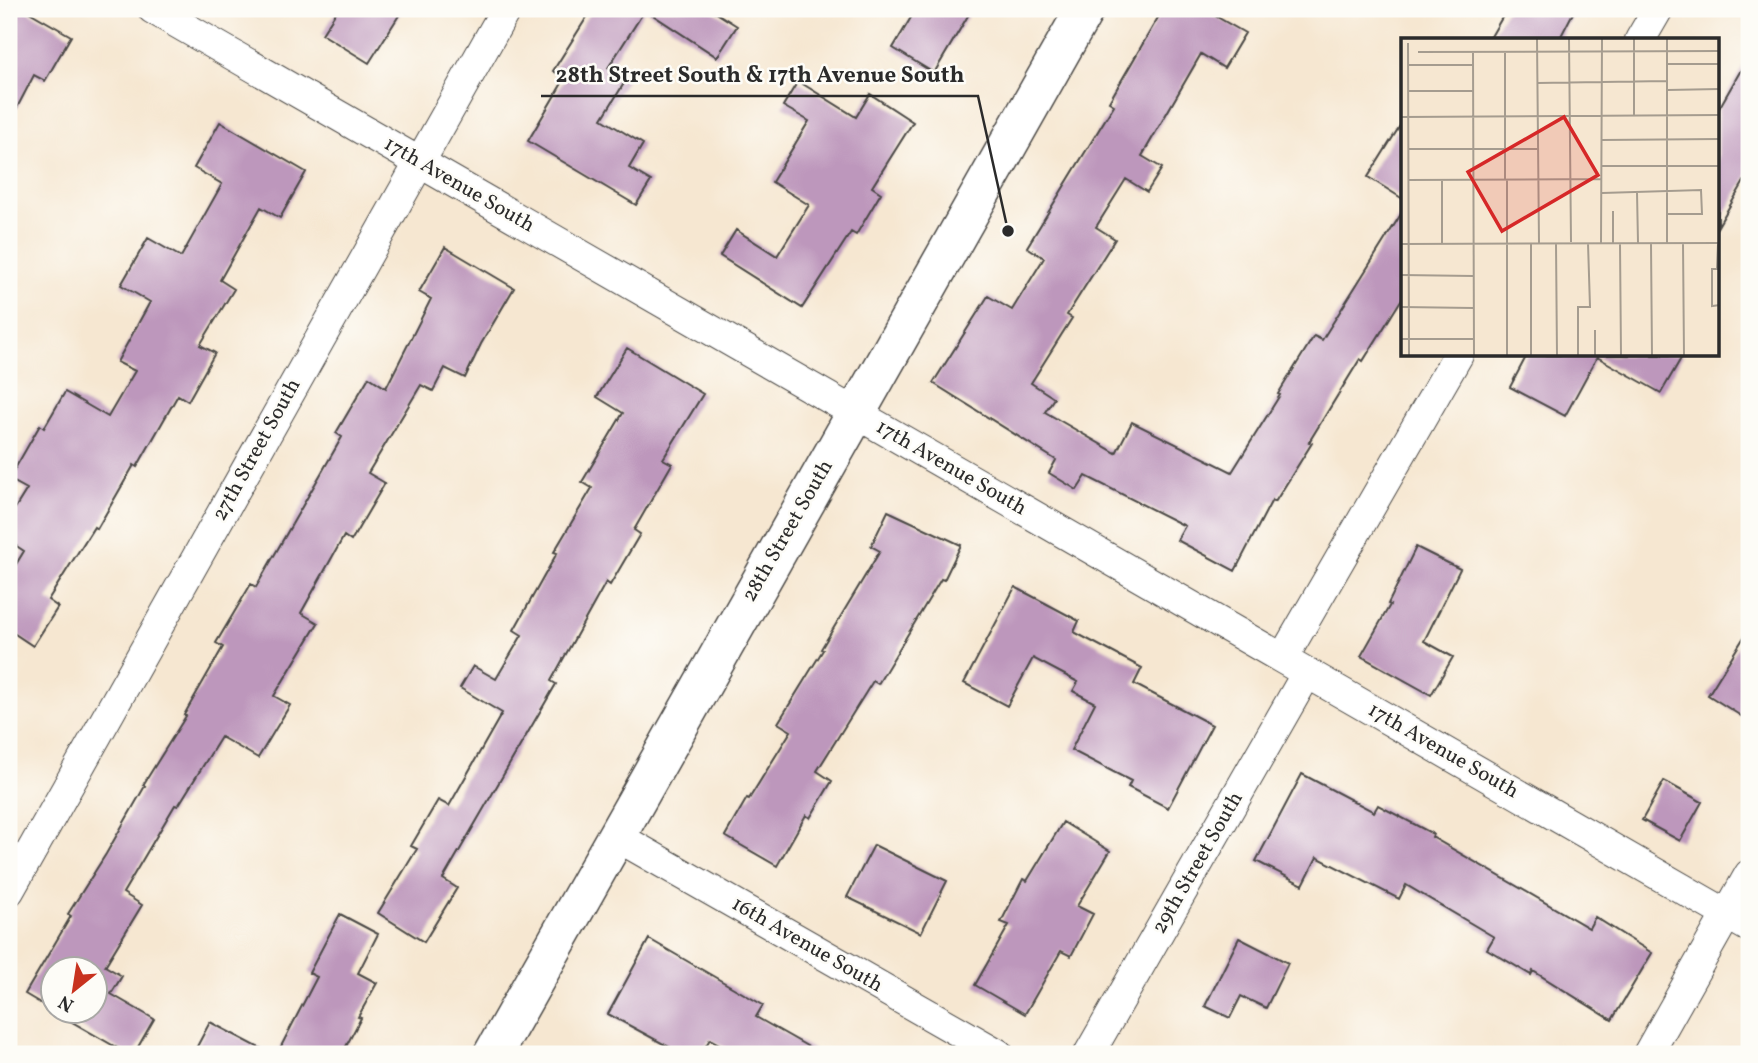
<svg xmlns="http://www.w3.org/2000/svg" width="1758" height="1063" font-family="Vollkorn,serif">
<rect width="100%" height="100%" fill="#fdfcf7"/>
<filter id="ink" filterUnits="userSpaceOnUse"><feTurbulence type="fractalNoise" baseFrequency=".0143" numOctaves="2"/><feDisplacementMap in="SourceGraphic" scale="14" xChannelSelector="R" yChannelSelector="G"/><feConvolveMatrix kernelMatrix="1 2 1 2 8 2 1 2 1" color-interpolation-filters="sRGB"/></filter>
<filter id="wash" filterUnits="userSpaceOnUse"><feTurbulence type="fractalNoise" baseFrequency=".00686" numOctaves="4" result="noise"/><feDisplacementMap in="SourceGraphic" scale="28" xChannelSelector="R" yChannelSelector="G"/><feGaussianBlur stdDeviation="1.57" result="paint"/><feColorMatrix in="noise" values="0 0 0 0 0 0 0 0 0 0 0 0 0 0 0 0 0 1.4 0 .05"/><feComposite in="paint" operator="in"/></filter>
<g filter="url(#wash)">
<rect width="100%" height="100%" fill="#f6e7d1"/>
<g id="blocks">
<path fill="#bd97bc" d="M9,9H24L71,36L45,81L34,75L9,123Z
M338,9H403L369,63L322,34Z
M592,9H710L737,26L717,57L645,10L608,68L626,80L602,119L643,144L629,168L651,181L636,205L528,141L565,78L553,71Z
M916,9H972L934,73L893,48Z
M1163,9H1203L1245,33L1224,68L1201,54L1142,156L1162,168L1147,192L1126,179L1096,227L1115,239L1067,315L1072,318L1031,383L1054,398L1045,412L1116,453L1132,422L1232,472L1280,395L1278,394L1314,336L1322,340L1403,211V297L1363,361L1360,359L1309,442L1312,443L1275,502L1272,500L1235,571L1177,540L1185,526L1086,476L1077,490L1049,473L1056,460L933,383L988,296L1012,310L1044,258L1027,247L1114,105L1109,102Z
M1507,9H1575L1559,40H1489Z
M1749,56V173L1718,226V110Z
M798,81L856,117L870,94L913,122L872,187L881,193L856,235L851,232L802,308L720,256L736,230L777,256L809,205L772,182L809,121L783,106Z
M1403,121V199L1368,177Z
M220,122L306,172L280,218L261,207L220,280L234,289L200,345L215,353L188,401L178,395L137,467L134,465L97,529L94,527L48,600L58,607L33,646L9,630V576L24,551L9,541V518L27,489L9,479L40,425L44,428L65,392L108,417L135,371L117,362L150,302L121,285L148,238L181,257L222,184L194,168Z
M445,247L514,288L481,344L465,378L445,368L433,391L421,385L368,473L385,483L351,541L344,536L301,613L318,623L274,696L290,705L258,758L221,737L178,806L175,805L123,893L142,905L105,966L122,976L111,994L154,1019L134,1054H128L53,1011H94V969H52V1010L25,994L71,916L68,914L106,854L145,786L143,785L186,716L184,715L223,647L216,643L251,584L256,587L342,437L336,433L369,377L386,388L431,299L419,292Z
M627,348L703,394L663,459L672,464L634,530L640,534L610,585L606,582L551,681L556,684L443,879L457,888L424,942L378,913L417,849L411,846L438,800L449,806L502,713L460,688L473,666L496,679L522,635L514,630L557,553L554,552L592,488L582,482L623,413L597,397Z
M1527,355H1683L1661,393L1597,357L1565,416L1510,387Z
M888,511L961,545L944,580L941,579L878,684L873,681L817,771L832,781L810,818L806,815L777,866L725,836L747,798L749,799L791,731L778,723L823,650L821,649L880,551L871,546Z
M1416,547L1460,569L1424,641L1453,657L1431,695L1361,656L1390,605L1388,604Z
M1015,587L1079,621L1074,632L1142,668L1134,684L1212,725L1168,808L1128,787L1131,781L1071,750L1095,703L1073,691L1078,682L1033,658L1007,706L964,683Z
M1749,629V721L1708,695Z
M1302,774L1374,812L1378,805L1433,834L1432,837L1589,928L1595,917L1652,953L1612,1020L1533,971L1531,975L1487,949L1494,937L1406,885L1399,899L1317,857L1303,885L1256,861Z
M1664,781L1702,802L1680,841L1642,820Z
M1063,822L1110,851L1077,906L1093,914L1071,956L1061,951L1025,1014L975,985L1009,925L1001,922L1023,879L1027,881Z
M874,845L947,881L921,933L847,897Z
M340,914L378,934L358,973L377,983L358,1017L361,1018L342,1054H277L317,977L309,973Z
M1239,938L1288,963L1266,1008L1241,996L1230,1018L1205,1006Z
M649,939L763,1005L756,1017L821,1054H737L710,1039L701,1054H682L608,1014Z
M210,1022L271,1054H193Z"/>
</g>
</g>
<g filter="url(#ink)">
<use href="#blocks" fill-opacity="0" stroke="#494744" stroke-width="2"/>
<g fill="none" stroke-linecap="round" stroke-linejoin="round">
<defs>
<path id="street" d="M153,9L1749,927
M1640,40L1658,9
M1283,658L1458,355
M616,836L998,1054
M9,891L506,9
M1089,1054L1307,673
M1648,1054L1749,875"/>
<path id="secondary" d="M493,1054L1085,9"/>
</defs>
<use href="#street" stroke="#494744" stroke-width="32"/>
<use href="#secondary" stroke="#494744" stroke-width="41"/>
<use href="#street" stroke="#fff" stroke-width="30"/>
<use href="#secondary" stroke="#fff" stroke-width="38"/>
</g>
</g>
<g text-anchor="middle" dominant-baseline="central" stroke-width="5" stroke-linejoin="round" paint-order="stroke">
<g font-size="21" fill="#2b2b2b" stroke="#fdfcf7">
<text transform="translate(459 185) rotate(30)">17th Avenue South</text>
<text transform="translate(257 450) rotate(-61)">27th Street South</text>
<text transform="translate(951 468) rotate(30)">17th Avenue South</text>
<text transform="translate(788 531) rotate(-60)">28th Street South</text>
<text transform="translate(1443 751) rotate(30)">17th Avenue South</text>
<text transform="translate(1198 863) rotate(-60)">29th Street South</text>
<text transform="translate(807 945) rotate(30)">16th Avenue South</text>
</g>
</g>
<g transform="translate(1401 38)">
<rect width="318" height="318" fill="#f6e7d1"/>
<path fill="none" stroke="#a59c8f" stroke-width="2" d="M136,1L138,205M168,1L170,204M233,1V77M266,1V205M7,5L8,318M17,14L319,13M72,14L73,318M104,14V142M266,26H319M8,27H72M136,45L266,43M266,52L319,51M8,53H73M0,79L319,77M200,102L319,101M7,111H137M200,128H319M7,142L201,141M236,154L237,205M201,155L300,152L301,176H266M212,173V205M41,205V142M130,205V318M155,205L156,318M200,205L201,1M219,205L220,318M250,205L251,318M282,205L283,318M0,206L319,205M316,230L317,205M319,231H311V268L319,267M0,237L73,238M0,269L73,270M194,292V318M0,301H73M106,318V142M177,318V269H189L187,205"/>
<path fill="#d62828" fill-opacity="0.15" stroke="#d62828" stroke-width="3.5" d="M163,79L197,137L101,193L67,134Z"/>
<rect width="318" height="318" fill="none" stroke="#2b2b2b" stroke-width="3.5"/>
</g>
<path fill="none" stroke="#2b2b2b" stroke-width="2.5" d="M1008 231L978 96H541"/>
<circle fill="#2b2b2b" stroke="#fdfcf7" stroke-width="2.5" cx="1008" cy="231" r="7"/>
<g font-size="23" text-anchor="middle" font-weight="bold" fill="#2b2b2b" stroke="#fdfcf7" stroke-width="5" stroke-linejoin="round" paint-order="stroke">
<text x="760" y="82">28th Street South &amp; 17th Avenue South</text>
</g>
<rect width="1758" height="1063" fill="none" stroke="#fdfcf7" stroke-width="35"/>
<g transform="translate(74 990) rotate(210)"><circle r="33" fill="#fdfcf7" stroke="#a9a8a5" stroke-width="2"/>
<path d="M0-5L12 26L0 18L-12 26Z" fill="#c8321e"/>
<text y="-10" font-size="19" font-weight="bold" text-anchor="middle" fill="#2b2b2b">N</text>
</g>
</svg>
